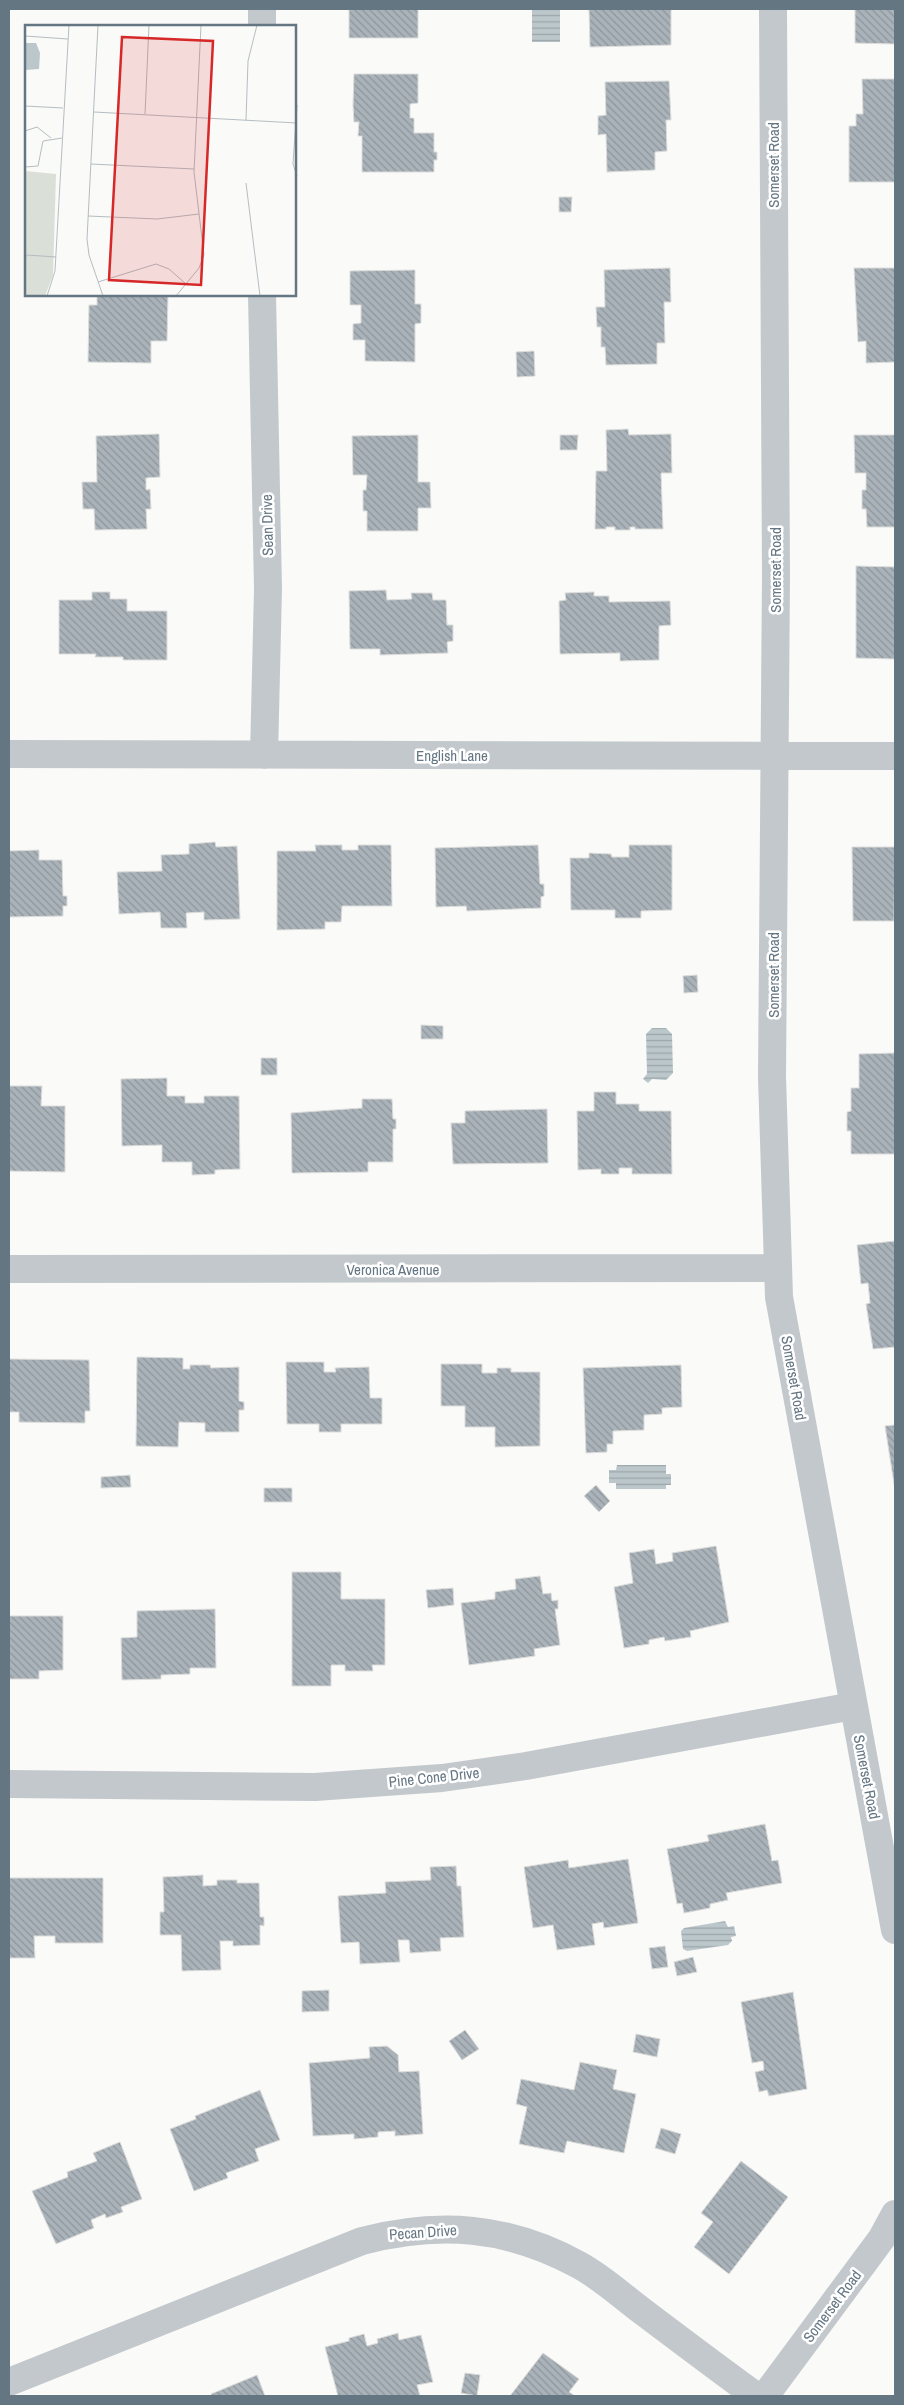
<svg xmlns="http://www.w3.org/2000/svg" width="904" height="2405" font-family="'Archivo Narrow',sans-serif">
<defs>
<pattern id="water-rules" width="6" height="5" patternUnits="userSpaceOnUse" patternTransform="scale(1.25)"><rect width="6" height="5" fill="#bbc7cb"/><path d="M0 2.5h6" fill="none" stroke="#9ca6aa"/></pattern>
<pattern id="building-back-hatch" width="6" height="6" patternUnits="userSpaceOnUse" patternTransform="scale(1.25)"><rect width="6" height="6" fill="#aab3b9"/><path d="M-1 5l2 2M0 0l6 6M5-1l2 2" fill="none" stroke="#8e969c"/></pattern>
</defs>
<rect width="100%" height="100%" fill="#fafaf8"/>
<path fill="url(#water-rules)" d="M532,9H560V42H532Z
M652,1028H666L672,1034L673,1073L666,1080L652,1079L648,1083L643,1079L647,1074L646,1034Z
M617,1465H666V1474H671V1485H666V1489H616V1483H609V1470H616Z
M725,1921L728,1927L734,1926L736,1936L731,1937L732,1941L728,1945L687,1951L683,1949L681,1931L684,1928Z"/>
<path fill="url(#building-back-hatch)" stroke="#dcdcda" d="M349,9H418V38H349Z
M589,9H671V45L590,47Z
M855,9H895V44L855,43Z
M354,74H418V103L410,104V118H414V133H434V152H437V160H434V172H362V136H358L359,122H354L353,105Z
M862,79H895V182H849V126H856V114H863Z
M669,81L671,120H666L667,151L655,152V170L607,172L606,134L598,135V116L606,115L605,82Z
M559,197H572L571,212H559Z
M670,268L671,302H664L665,343H657V364L606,365L605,347H601V327H597L596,307H605L604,270Z
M854,268H895V362L866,363V341L858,342Z
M415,270V304H421V323L415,324V362L365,361V340H353V324L361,323V305H350V271Z
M97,295H168L167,341H151V363L88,362L89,305H97Z
M534,351L535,376L517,377L516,352Z
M628,429L629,435L671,434L672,473H661L663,529H635V527H630V530H615V527H606V529H595L596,471H607L606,430Z
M159,434L160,477L146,478V490L150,489L151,509H146L147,529L95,530L94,509H83L82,482H97L96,436Z
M418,435V482H430L431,508H418V531H367V511H363V490H366L367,475H353L352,436Z
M560,435H578L577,450H560Z
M854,435H895V527H867L866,509H862V490H866V473H855Z
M856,566L895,567V659L856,658Z
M386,590L387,600L412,599L411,593H432L433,600H446L447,625H453V641L447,642L448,653L380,655V649H350L349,591Z
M92,592H110V599H127V611H167V660H123V657H95L96,654H59V600H92Z
M594,592V596H609V602L670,601L671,625L659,626V660L620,661V653L560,654L559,601L566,600L565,593Z
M215,842L216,847L237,846L240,919L204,920V912L186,913L187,928H161L160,912L119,914L117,872L162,871L161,855L189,854V844Z
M315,845H342V850H358V845H391L392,906H342L341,922H325V929L277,930V851H316Z
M538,845L540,884H544V896L541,897V908L467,911L466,906L436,907L435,848Z
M629,845H672V910L641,911V918H615V910H571L570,858H589V853L611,854L612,857H629Z
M852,847H895L894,921H853Z
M39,850V860H62L63,896H67V906H63V916L9,917V851Z
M697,975L698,992L684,993L683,976Z
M421,1025L443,1026V1039H421Z
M895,1053V1154H851V1131H847V1112L851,1111V1088H859V1054Z
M261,1058H277V1075H261Z
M167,1078V1096H185V1103H204V1096H239L240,1169L215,1170V1174L192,1175V1162H162V1145L122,1146L121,1079Z
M9,1086H42L41,1106H65V1172L9,1171Z
M594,1092H616V1104H639V1111H671L672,1174H632V1168H619V1174H601V1169L578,1170L577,1111H594Z
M362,1099H392L393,1119H396V1129H393V1162H368V1172L292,1173L291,1113L362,1108Z
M547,1109L548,1163L453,1164L451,1123H465V1111Z
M895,1241V1347L873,1349L866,1304L870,1303L868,1283L861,1284L857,1245Z
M137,1357L183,1358V1369H190V1365H210L211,1368L239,1367V1401L244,1402V1410H239V1432H205V1423L179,1422L178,1447L136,1446Z
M9,1359L89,1360L90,1411H85V1423L19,1422V1412H9Z
M286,1362H324V1372H336L335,1368L369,1367L370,1398H382V1424H341V1432H319V1424H287Z
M441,1364H482V1373H497V1368H511V1372H540V1446L495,1447V1427H465V1406H441Z
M681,1365L682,1407L662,1408V1414L644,1415V1430L613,1431V1444H607V1452L586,1453L583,1368Z
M895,1425V1490L885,1426Z
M130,1475L131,1487L101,1488V1477Z
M596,1485L610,1501L599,1512L584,1496Z
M264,1488H292V1502H264Z
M716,1546L729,1622L690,1631L691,1637L665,1641L664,1637L649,1640V1644L624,1648L614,1587L633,1583L629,1553L654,1549L656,1564L673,1561L672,1553Z
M292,1572H341V1599H385V1665H372L373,1671H345V1665H331V1686H292Z
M540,1576L543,1594L551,1593L552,1601L558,1600V1609H555L560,1645L534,1649L535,1656L469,1665L461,1603L495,1599V1592L516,1589L515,1579Z
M453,1588L454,1605L428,1608L426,1590Z
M215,1609L216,1668H190V1674L161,1675V1679L122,1680L121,1638L137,1637V1611Z
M9,1616H63V1670L39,1671V1679H9Z
M765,1824L772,1861L778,1860L782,1883L726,1893L728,1900L710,1904V1908L684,1913L682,1903L677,1904L667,1849L709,1841L707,1835Z
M628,1859L638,1923L604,1928L603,1922L592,1924L595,1945L557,1950L553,1925L533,1928L524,1867L568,1860L569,1868Z
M456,1866L457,1886H461L464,1937L440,1938L441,1951L410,1953L409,1940H398L400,1962L360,1964L359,1942L341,1943L338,1896L386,1893L385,1882L431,1880L430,1867Z
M203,1875V1886L217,1885V1880H237V1883H259L260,1917H264V1926L260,1925V1945L233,1946V1941H220L221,1970L182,1971L181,1935H160V1912H164L163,1877Z
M9,1878H103V1943H55V1936H34L35,1958H9Z
M665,1946L668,1967L652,1969L649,1948Z
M693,1957L697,1972L677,1976L674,1962Z
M329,1990V2011L302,2012V1991Z
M793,1992L807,2089L769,2096L767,2090L759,2092L755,2072L764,2070L763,2061L752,2063L741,2002Z
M465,2030L479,2049L462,2060L449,2041Z
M636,2034L660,2039L657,2057L633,2052Z
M387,2046L398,2055L399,2072L419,2071L423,2134L395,2136V2131L378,2132V2137L354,2139V2134L313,2136L309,2063L370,2058L369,2047Z
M580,2062L617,2070L613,2089L636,2094L624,2153L567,2141L564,2153L519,2144L527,2107L516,2104L521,2079L574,2090Z
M260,2090L280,2140L255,2149L259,2161L226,2173L228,2178L194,2191L170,2129L196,2119L195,2116Z
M661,2128L681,2134L675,2154L655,2148Z
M120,2142L142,2199L121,2207L123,2212L106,2218L105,2214L91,2220L94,2228L56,2244L32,2191L68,2177L67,2172L97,2161L93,2153Z
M741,2161L788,2197L729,2274L694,2247L713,2222L701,2213Z
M398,2333L399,2340L421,2335L433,2382L417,2385L420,2396H338L325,2347L349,2341V2338L364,2334L367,2346L378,2343L377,2339Z
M543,2353L579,2379L569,2392L575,2396H510Z
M465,2373L480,2375L477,2396L461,2393Z
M257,2375L265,2396H212L211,2394Z"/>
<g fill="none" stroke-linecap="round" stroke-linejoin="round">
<path stroke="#c3c8cc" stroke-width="28" d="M773,9L776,576L772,1077L779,1297L895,1930
M262,26V9
M262,295L268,589L264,755
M9,754L895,756
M9,1269L777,1268
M9,1784L315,1787L442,1778L526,1766L853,1706
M9,2382L362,2241C439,2221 508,2226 579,2265C603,2278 624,2298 646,2314C683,2342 719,2369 756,2396
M765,2396L882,2238L895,2214"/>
</g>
<g text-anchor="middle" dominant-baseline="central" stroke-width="5" stroke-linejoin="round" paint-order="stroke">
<g font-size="15" fill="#657683" stroke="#fff">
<text transform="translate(773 165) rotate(-90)">Somerset Road</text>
<text transform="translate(267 525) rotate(-91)">Sean Drive</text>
<text transform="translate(775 570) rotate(-90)">Somerset Road</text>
<text x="452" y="755">English Lane</text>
<text transform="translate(773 975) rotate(-90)">Somerset Road</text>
<text x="393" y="1269">Veronica Avenue</text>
<text transform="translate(794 1378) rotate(80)">Somerset Road</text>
<text transform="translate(434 1777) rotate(-6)">Pine Cone Drive</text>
<text transform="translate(867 1777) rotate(79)">Somerset Road</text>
<text transform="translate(423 2232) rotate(-4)">Pecan Drive</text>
<text transform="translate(832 2306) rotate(-53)">Somerset Road</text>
</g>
</g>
<g transform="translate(25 25)">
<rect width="271" height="271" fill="#fafaf8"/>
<path d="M0,146L31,149L28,250L20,271H0Z" fill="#dadfd7"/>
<path d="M0,150L27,153L24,195L0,194Z" fill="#dadfd7"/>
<path d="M0,18H11L15,28L14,44L0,45Z" fill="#bbc7cb"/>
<path fill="none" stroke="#b5bdc2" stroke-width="1" d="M73,0L62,214L64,230L78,271M0,11L43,14M272,80L268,139L272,151M0,81L38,83M69,87L272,98M120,89L124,0M221,95L223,36L232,0M0,106L12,102L26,113M66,139L169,144M0,142L13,141L18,116L37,113M221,158L235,271M63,191L132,194L174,189M0,233L2,230L31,232M73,257L131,239L144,244L161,259M22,271L30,246L44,0M151,271L174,243L179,230L169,147L176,0"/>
<path fill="#d62828" fill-opacity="0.15" stroke="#d62828" stroke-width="2.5" d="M97,12L188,16L176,260L84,255Z"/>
<rect width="271" height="271" fill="none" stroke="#657683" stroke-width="2.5"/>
</g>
<rect width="904" height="2405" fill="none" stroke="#657683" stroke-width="20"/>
</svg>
